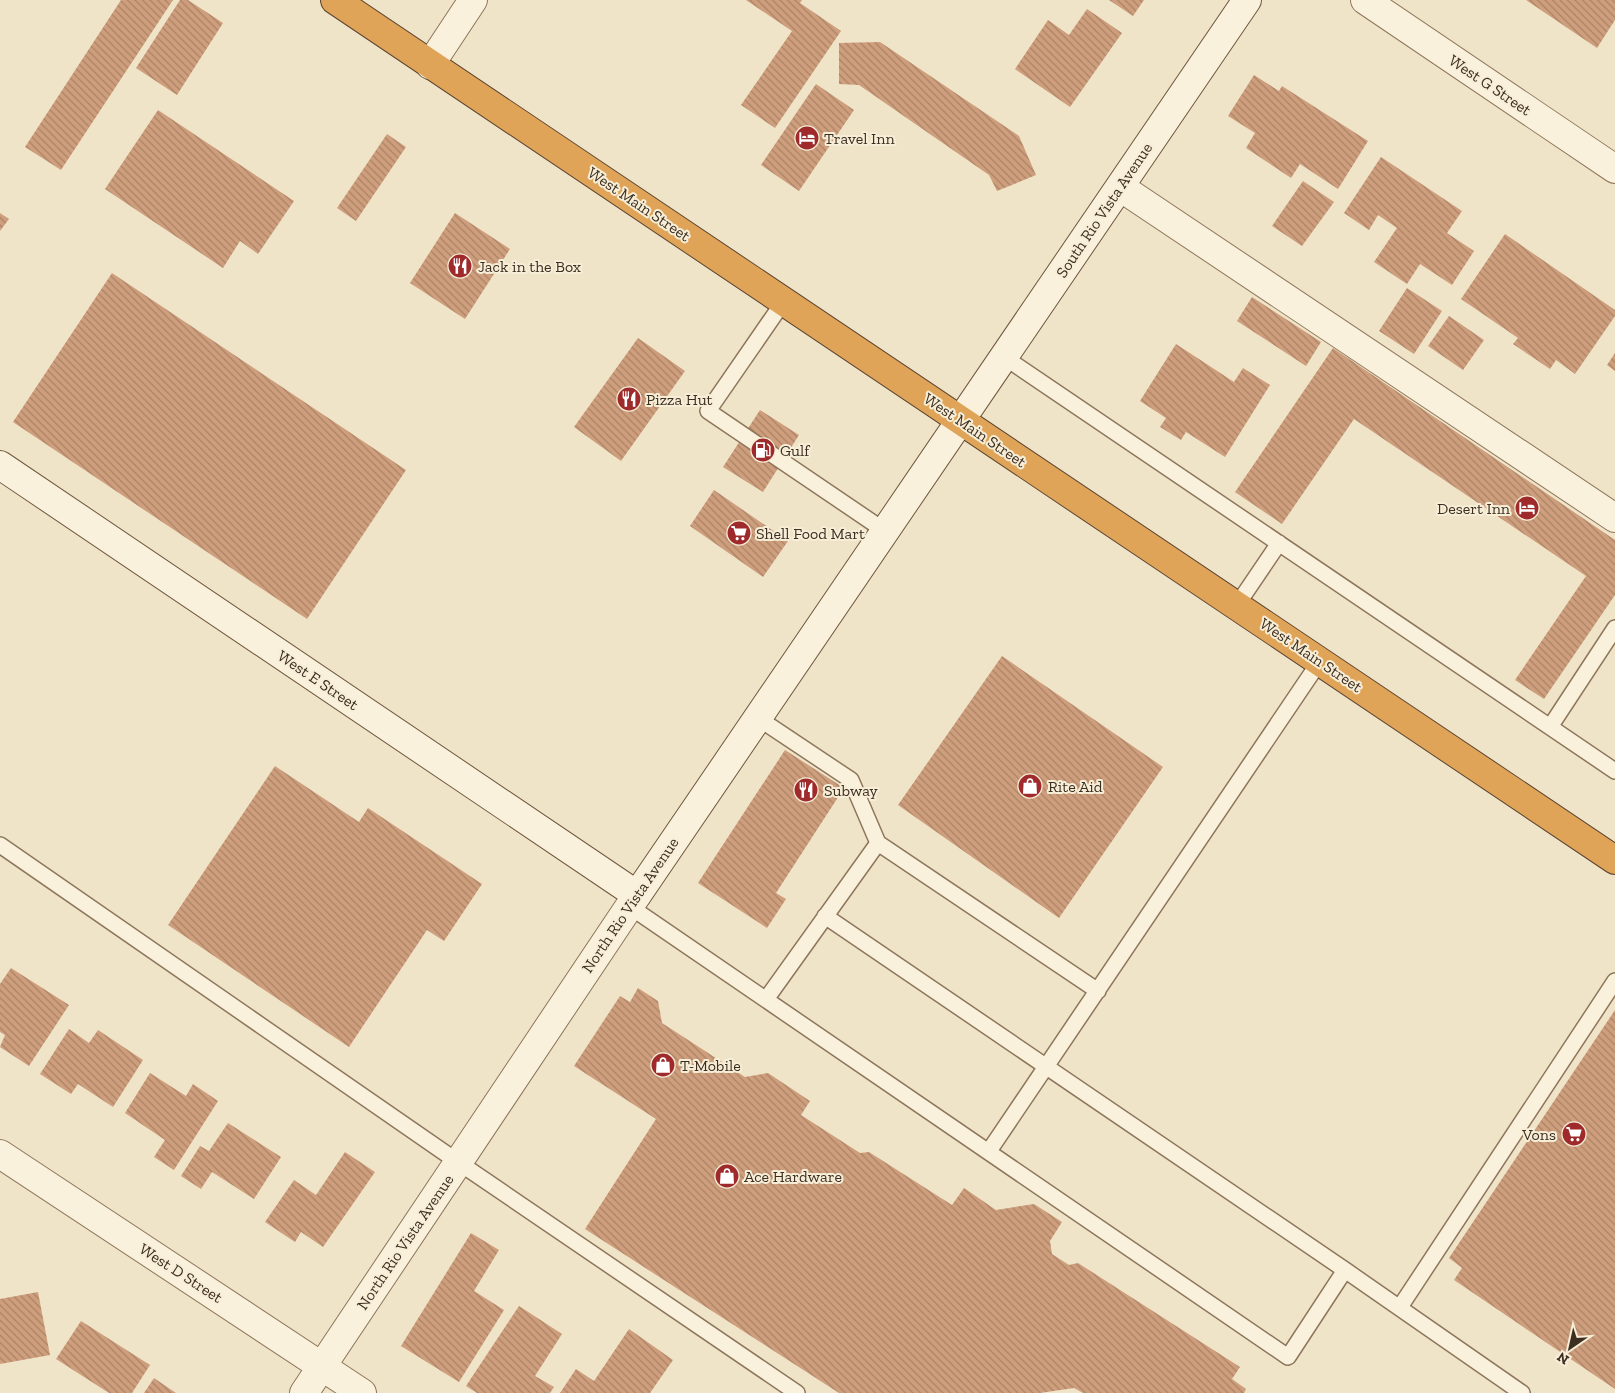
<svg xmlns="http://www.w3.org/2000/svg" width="1615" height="1393" font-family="'Zilla Slab',serif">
<defs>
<pattern id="building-back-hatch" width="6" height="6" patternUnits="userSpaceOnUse" patternTransform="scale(1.25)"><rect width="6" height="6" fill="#cf9f7d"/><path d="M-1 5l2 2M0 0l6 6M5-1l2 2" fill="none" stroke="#a98266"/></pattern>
</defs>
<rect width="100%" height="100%" fill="#f0e4c8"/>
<path fill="url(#building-back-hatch)" d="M121,0H173L61,170L25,147Z
M180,0H188L223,23L177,95L136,68Z
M746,0H802L800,3L841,31L775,128L741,105L792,31Z
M1109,0H1144L1133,16Z
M1526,0H1615V20L1597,48Z
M1087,9L1122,33L1070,107L1015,69L1048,20L1069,35Z
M880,42L1019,136L1036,175L997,191L989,175L859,85L839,84V43Z
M1254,75L1279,91L1282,86L1368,141L1338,189L1300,164L1291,178L1246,148L1255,133L1228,116Z
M816,84L854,110L799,191L761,165Z
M158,110L294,201L258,254L240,241L223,268L105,189Z
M387,134L406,147L356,221L337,208Z
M1381,157L1462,211L1447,233L1474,251L1452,285L1420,264L1407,284L1374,262L1397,228L1378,215L1369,230L1344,213Z
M1303,181L1334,202L1302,246L1272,226Z
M0,213L9,219L0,231Z
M455,213L510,249L465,319L410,283Z
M1505,234L1615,310V316L1575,374L1556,360L1550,369L1513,344L1518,338L1461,299Z
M112,273L406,470L307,619L13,422Z
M1407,288L1442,311L1414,354L1379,331Z
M1252,297L1321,342L1306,366L1237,321Z
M1449,316L1484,340L1463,370L1428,346Z
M638,338L685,371L621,461L574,427Z
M1176,344L1234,382L1243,368L1270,385L1225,457L1186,432L1181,440L1160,427L1166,418L1140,401Z
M1333,348L1615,540V595L1544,699L1515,680L1586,576L1354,419L1282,524L1235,492Z
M1615,353V371L1607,365Z
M760,410L799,435L763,492L723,467Z
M714,490L788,541L763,577L690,526Z
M1002,656L1163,767L1059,918L898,805Z
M785,750L844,788L776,893L786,899L767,928L698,883Z
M275,766L359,822L368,808L482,884L444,941L427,930L349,1047L168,925Z
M11,968L69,1005L29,1066L0,1047L5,1035L0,1032V984Z
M638,988L658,1001L662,1023L745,1077L768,1073L810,1101L801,1115L860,1153L869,1152L952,1205L964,1188L996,1210L1034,1204L1062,1222L1050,1241L1052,1254L1069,1265L1078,1263L1240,1367L1232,1379L1246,1389L1244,1393H1083L1074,1388L1040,1393H839L585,1229L656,1119L574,1066L620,996L630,1002Z
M1615,1010V1389L1454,1280L1462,1268L1449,1258Z
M69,1029L89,1043L98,1030L143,1060L113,1107L78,1084L71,1094L40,1074Z
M150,1073L186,1096L193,1084L218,1101L174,1170L154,1157L165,1140L125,1113Z
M228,1123L281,1157L254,1199L212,1172L201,1189L181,1176L200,1146L209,1151Z
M345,1152L375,1172L323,1247L301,1232L295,1242L265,1222L294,1180L316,1195Z
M471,1233L499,1250L474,1291L504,1310L459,1382L401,1346Z
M38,1292L50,1355L0,1364V1299Z
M519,1306L562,1334L535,1376L554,1387L550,1393H477L466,1386Z
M81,1321L150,1365L132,1393H109L56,1359Z
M629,1329L673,1360L650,1393H560L576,1369L594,1381Z
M154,1378L176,1393H144Z"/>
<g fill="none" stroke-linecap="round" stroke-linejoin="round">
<defs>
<path id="lane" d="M784,301L708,411L885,531
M1004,357L1615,771
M1237,605L1279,543
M758,718L851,780L878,843L767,998
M1550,727L1615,628
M878,843L1098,991
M0,845L458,1162L797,1393
M629,906L1288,1357L1345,1270L1522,1393
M825,916L1345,1270
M989,1151L1320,661
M1400,1307L1615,981"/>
<path id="street" d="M1365,0L1615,169
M430,65L473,0
M1120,187L1615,518
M0,1154L362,1393
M304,1393L637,895"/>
<path id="secondary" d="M0,465L637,895L1247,0"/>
<path id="highway" d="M335,0L1615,860"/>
</defs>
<use href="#lane" stroke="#8d765c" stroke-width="18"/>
<use href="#street" stroke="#8d765c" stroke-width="30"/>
<use href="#secondary" stroke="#6f573f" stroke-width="30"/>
<use href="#highway" stroke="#5b4430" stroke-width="30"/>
<use href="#lane" stroke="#faf1dc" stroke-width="15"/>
<use href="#street" stroke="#faf1dc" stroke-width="28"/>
<use href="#secondary" stroke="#faf1dc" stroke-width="28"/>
<use href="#highway" stroke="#e0a458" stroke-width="28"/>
</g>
<defs>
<symbol id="hotel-disc" viewBox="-11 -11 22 22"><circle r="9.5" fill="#9e2a2b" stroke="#f7eed8"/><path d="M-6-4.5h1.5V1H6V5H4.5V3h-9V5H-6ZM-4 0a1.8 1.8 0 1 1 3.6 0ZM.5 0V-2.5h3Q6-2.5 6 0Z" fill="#fff"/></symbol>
<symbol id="restaurant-disc" viewBox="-11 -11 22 22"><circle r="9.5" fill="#9e2a2b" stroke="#f7eed8"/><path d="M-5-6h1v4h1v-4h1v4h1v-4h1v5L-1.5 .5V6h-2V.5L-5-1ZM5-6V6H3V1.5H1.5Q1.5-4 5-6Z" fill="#fff"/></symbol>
<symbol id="fuel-disc" viewBox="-11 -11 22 22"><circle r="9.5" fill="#9e2a2b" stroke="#f7eed8"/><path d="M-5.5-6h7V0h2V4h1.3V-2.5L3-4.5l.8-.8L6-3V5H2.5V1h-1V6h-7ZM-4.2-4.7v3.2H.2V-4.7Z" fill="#fff"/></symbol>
<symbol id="supermarket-disc" viewBox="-11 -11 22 22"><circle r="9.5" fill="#9e2a2b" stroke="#f7eed8"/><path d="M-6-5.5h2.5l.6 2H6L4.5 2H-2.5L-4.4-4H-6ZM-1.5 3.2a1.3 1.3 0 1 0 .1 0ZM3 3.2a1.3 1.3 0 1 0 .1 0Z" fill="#fff"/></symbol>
<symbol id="shop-disc" viewBox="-11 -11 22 22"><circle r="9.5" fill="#9e2a2b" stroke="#f7eed8"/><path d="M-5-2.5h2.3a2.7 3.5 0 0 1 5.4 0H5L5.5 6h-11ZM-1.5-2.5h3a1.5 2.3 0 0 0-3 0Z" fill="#fff"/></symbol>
</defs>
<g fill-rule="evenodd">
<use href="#hotel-disc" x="793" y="124" width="28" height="28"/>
<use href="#restaurant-disc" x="446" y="252" width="28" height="28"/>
<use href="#restaurant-disc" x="615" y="385" width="28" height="28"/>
<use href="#fuel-disc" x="749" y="436" width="28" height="28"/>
<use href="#hotel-disc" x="1513" y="494" width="28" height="28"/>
<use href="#supermarket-disc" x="725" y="519" width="28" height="28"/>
<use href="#shop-disc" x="1016" y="772" width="28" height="28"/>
<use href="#restaurant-disc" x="792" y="776" width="28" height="28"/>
<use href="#shop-disc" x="649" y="1051" width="28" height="28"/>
<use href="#supermarket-disc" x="1560" y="1120" width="28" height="28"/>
<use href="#shop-disc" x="713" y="1162" width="28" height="28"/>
</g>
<g text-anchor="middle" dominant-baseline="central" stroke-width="4" stroke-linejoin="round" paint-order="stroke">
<g font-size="16" fill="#3d2e20" stroke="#f7eed8">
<text transform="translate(1490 85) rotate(34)">West G Street</text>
<text transform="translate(639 204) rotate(34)">West Main Street</text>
<text transform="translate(1104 210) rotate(-56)">South Rio Vista Avenue</text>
<text transform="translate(975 430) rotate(34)">West Main Street</text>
<text transform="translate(1311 655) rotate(34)">West Main Street</text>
<text transform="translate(318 680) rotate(34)">West E Street</text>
<text transform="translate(630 905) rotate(-56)">North Rio Vista Avenue</text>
<text transform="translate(405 1242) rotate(-56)">North Rio Vista Avenue</text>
<text transform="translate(181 1273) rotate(33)">West D Street</text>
</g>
<g font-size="16" fill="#3d2e20" stroke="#f7eed8" text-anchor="start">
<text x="824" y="138">Travel Inn</text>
<text x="478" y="266">Jack in the Box</text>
<text x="646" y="399">Pizza Hut</text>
<text x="780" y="450">Gulf</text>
<text x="1510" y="508" text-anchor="end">Desert Inn</text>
<text x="756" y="533">Shell Food Mart</text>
<text x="1048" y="786">Rite Aid</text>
<text x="824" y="790">Subway</text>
<text x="680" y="1065">T-Mobile</text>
<text x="1556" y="1134" text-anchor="end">Vons</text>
<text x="744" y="1176">Ace Hardware</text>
</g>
</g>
<g transform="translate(1570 1348) rotate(214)" stroke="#f7eed8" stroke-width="4" paint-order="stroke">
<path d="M0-4L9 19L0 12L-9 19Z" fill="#3d2e20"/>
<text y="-8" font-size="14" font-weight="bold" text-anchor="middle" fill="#3d2e20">N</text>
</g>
</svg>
